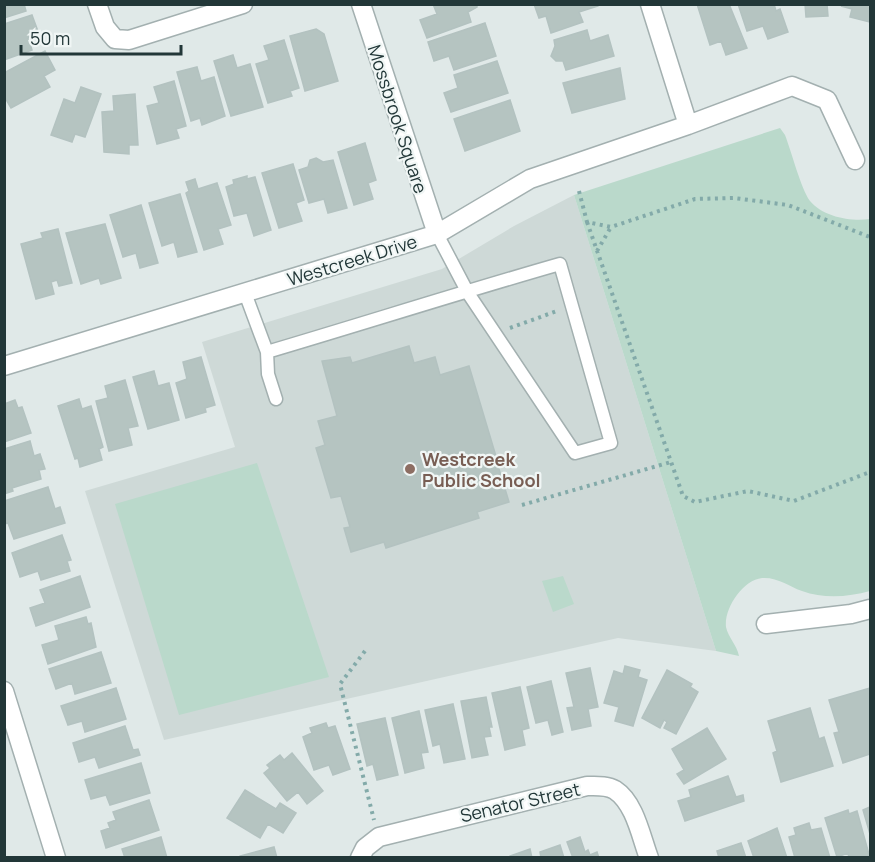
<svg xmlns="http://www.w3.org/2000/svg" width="875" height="862" font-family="Manrope,sans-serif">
<rect width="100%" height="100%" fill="#e0e9e8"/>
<path fill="#ced9d7" d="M574,195L716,651L618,638L164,740L85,491L235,447L202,342L442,269L514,226Z"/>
<path fill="#bad9cb" d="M780,128L785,135C791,150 801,189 810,201C823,217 852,222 870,219V591C848,597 824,599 802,591C788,586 778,577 762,578C743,580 724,608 726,627C728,637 737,645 739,656L716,651L574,195Z
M257,463L329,677L179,715L115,504Z
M563,576L574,604L553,612L542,581Z"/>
<path fill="#b5c4c1" stroke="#b3c2c0" stroke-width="1.5" d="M4,4H24L26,11L4,18Z
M433,4H477V7L468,12L471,22L427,38L420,20L437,14Z
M534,4H598V6L579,12L583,22L551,33L546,16L539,18Z
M697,4H729L747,48L726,55L721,41L710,45Z
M738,4H774L776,11L780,9L788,32L768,39L763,26L747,31Z
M805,4H827L828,16L806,17Z
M870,4V22L850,17L852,9L841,6Z
M32,15L39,34L28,38L32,50L4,60V24Z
M485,23L496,56L454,70L449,56L434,61L428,42Z
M316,29L324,34L338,81L305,91L290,36Z
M587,30L590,41L608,35L614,56L566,70L563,61H556L551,56L555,46L554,40Z
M284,40L299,88L290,91L292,96L268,103L256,64L269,60L264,46Z
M45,51L55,70L44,76L50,87L11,108L4,96V73Z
M233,55L237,68L250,64L263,107L231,116L214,61Z
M497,61L508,93L451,112L444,93L458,88L454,75Z
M197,67L201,81L214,77L225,116L202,125L200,118L191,121L177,72Z
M620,68L625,99L572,113L563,83Z
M174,81L186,126L176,129L179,138L157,144L147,106L159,103L154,87Z
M81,87L101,94L85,137L75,134L72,142L51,135L64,99L75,103Z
M135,94L138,145H129V154L104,152L102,112L114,111L113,96Z
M510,100L520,131L465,151L454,119Z
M365,143L376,180L368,183L373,199L354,205L338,152Z
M316,158L323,162L333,160L347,208L328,213L324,199L309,203L299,170L308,167L310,160Z
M293,164L304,200L296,203L302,221L279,228L262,173Z
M247,176V179L255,177L271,230L254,236L247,213L234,216L226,187L234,184L233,180Z
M195,179L198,189L217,183L231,225L218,229L223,244L204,250L186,193L189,191L186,182Z
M180,194L197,252L178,257L174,242L162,246L149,203Z
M141,205L158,263L140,268L136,253L123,257L110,215Z
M105,224L121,278L101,284L99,278L81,284L66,233Z
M58,229L72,283L59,286L57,280L51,282L54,294L36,299L21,244L43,238L41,233Z
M409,346L414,363L435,357L440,375L469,366L498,463L495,464L496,469H499L509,502L477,512L479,518L386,548L384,542L351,552L344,528L350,527L341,496L331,498L316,448L325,445L318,421L337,416L322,361L350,357L352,363Z
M201,357L215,405L205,408L206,412L186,418L176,383L187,379L183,362Z
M154,371L158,386L169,383L179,420L148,429L133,377Z
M125,380L138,426L128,428L132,445L109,451L96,401L108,398L105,386Z
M79,399L82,409L91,406L103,447L99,449L102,460L80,467L78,458L75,459L58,406Z
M15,400L18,408L22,407L31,433L4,442V404Z
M30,441L34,456L40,454L45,469L39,470L41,479L12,488L13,491L4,494V449Z
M48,487L55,509L60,507L65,523L14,539L8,523L4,524V501Z
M62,535L71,560L67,561L70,571L41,580L38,571L20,577L12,553Z
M80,576L90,607L36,626L30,608L45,603L40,590Z
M86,617L88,624L91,623L96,647L48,664L42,645L59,640L55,626Z
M101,652L111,683L75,694L72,683L56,689L49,669Z
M625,666L640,670L638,677L647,680L633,726L615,721L619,707L604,703L614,671L623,674Z
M590,668L598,707L588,709L591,726L572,730L567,708L574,707L566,673Z
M667,670L692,684L690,687L698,692L676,734L664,728L667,722L664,720L660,728L642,718Z
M551,681L563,732L552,735L548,720L536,723L527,687Z
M520,687L529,728L522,730L525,745L505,750L492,693Z
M116,688L126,719L85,732L82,721L68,725L61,706Z
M870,688V754L843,763L834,733L839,732L829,700Z
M486,697L492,727H489L491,736L484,737L488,755L472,758L461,701Z
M453,704L465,759L444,763L440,744L433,746L425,710Z
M810,708L819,739L824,737L833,766L781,782L773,753L777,751L768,721Z
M419,711L428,752L421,753L424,768L405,773L392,718Z
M385,718L398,775L377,780L373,764L367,766L357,724Z
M326,723L328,728L335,726L350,769L333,775L329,765L314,770L303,737L312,733L310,728Z
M125,726L133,750L138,749L140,755L99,768L95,757L79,762L73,743Z
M707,728L726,759L684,784L677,774L684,770L672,749Z
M292,753L323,791L307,804L298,792L287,801L264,773L270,768L267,765L280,755L284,760Z
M141,763L150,793L110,805L106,795L91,799L85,780Z
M728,776L736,797L743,795L744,801L685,821L678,801L691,797L689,790Z
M245,790L276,809L280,803L296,813L283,833L268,824L260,838L227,818Z
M149,800L159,830L106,848L101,831L110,828L108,823L116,820L113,812Z
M870,807V834L863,810Z
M848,810L849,814L857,811L870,858H849L848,853L837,857L825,818Z
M809,823L811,830L821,828L830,858H795L789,837L796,835L794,828Z
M777,828L787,858H754L748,841Z
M161,837L167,858H125L122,849Z
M580,837L585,852L588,850L590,855L597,852L599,858H573L567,842Z
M741,843L746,858H719L717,851Z
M560,845L564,858H541L540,852Z
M274,847L277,858H240V856Z
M530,849L532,858H510V856Z"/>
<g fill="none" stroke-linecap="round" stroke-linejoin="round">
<defs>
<path id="service" d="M245,293L267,352C365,323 462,292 560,264L611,443L575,453L468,293L437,234
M267,352L268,374L276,399"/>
<path id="minor" d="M97,4L105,27L115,39L129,40L243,4
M361,4L437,234
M650,4L688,125
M4,366L437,234L530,179L688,125L792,86L827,100L855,160
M766,624L851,614L870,609
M4,691L56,858
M360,858L365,848L379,837L587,786C596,786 607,785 615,790C635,803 641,837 649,858"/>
</defs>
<use href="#service" stroke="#a3b0b0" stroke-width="15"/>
<use href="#minor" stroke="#a3b0b0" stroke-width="21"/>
<path stroke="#83aaa9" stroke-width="4" stroke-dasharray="3 4.5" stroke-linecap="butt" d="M579,191L587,222L611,227L695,199L734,198L788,205L870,237
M587,222L683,496L695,502L748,491L794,501L870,472
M597,251L611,227
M510,328L557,311
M522,505L671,462
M365,651L340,684L374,820"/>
<use href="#service" stroke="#fff" stroke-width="12"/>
<use href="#minor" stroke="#fff" stroke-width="18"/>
</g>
<circle fill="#8d6e63" stroke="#f0f6f5" stroke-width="2" cx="410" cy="469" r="6"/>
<g text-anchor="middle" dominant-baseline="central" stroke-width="4.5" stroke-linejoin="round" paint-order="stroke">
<g font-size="18" fill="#223738" stroke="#f0f6f5">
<text transform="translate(398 119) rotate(72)">Mossbrook Square</text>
<text transform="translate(352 260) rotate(-17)">Westcreek Drive</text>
<text transform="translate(520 802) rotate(-13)">Senator Street</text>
</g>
<g font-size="18" font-weight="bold" fill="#785e54" stroke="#f0f6f5" text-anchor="start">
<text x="422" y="459">Westcreek<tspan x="422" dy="21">Public School</tspan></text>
</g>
</g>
<rect width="875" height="862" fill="none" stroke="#223738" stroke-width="12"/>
<path d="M21 45v9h160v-9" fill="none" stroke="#223738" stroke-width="3"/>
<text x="30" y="45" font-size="18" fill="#223738" stroke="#f0f6f5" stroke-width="4.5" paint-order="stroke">50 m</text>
</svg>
